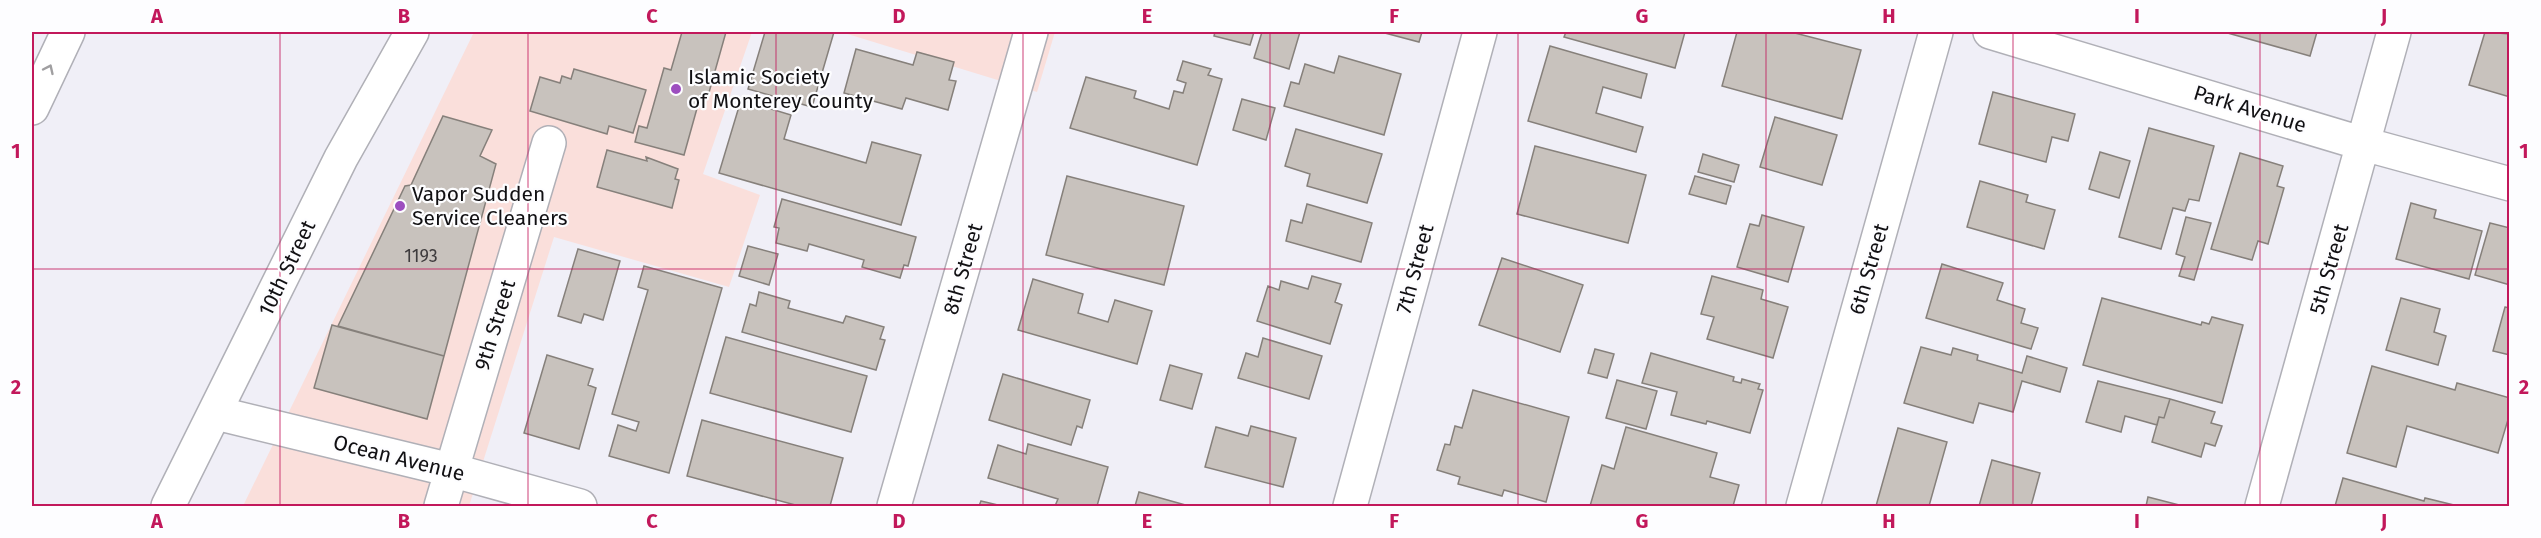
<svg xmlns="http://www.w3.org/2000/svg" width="2541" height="538" font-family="'Fira Sans',sans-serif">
<rect width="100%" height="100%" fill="#f0eff7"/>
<path fill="#fadfdb" d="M474,32H752L703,174L760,195L729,287L554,237L469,506H243Z
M841,32H1055L1037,92Z"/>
<path fill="#c8c2bd" stroke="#86807b" stroke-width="1.5" d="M682,32H726L708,96L701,94L684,155L635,142L639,126L647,128L664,68L671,70Z
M765,32H834L812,107L748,89Z
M1215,32H1254L1250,45L1214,36Z
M1262,32H1300L1289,69L1254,58Z
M1381,32H1422L1419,42Z
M1566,32H1685L1675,68L1564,37Z
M1737,32H1791L1861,50L1842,119L1722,86Z
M2224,32H2317L2310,56Z
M2485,32L2510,34V97L2469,85Z
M1550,46L1647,74L1641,98L1603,87L1596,113L1643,127L1636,152L1528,121Z
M856,49L913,65L917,52L954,62L949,80L956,81L948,110L906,98L902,109L844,93Z
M1339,56L1401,74L1384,135L1284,106L1291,82L1299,84L1305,64L1334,73Z
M1183,61L1211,69L1208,75L1222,79L1197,165L1070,128L1086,77L1136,91L1134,98L1169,109L1174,91L1183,93L1186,83L1177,80Z
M574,69L646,90L633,133L609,126L607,134L530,111L540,77L560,83L562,76L571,79Z
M1993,92L2075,114L2068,141L2052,137L2046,162L1979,144Z
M1242,99L1275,108L1266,140L1233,130Z
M741,100L791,115L784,139L866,163L872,142L921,155L901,225L719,173Z
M443,116L492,130L480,156L496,164L444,356L338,326L405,186L411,185Z
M1775,117L1837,135L1822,185L1760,167Z
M2149,128L2214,146L2199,201L2189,199L2185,211L2173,208L2161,249L2119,237Z
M1296,129L1382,154L1367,203L1307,186L1310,174L1285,166Z
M1535,146L1646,175L1628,243L1517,214Z
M607,150L647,161L646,157L678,169L675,179L679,180L672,208L597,187Z
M2100,152L2130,161L2119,198L2089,189Z
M2240,153L2283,166L2277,186L2284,188L2268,244L2258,241L2252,260L2211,249Z
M1703,154L1739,165L1734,182L1698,172Z
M1067,176L1184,206L1164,285L1046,255Z
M1695,176L1731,186L1726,204L1689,194Z
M1980,181L2028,195L2026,202L2055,210L2044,249L1967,227Z
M782,199L916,237L908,266L904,265L900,278L862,267L864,260L809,244L807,251L776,243L779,228L774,227Z
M2411,203L2436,210L2434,218L2482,231L2469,279L2396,259Z
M1307,204L1372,223L1361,262L1286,241L1291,220L1302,223Z
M1762,215L1804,227L1788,282L1737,267L1750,224L1759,226Z
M2186,217L2211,223L2194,280L2179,276L2185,257L2176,254Z
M2490,223L2510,228V285L2475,275Z
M748,246L778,254L769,285L739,276Z
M578,249L620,261L603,320L584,314L581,323L558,316Z
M1502,258L1583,285L1560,352L1479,325Z
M1942,264L2003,283L1997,300L2025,309L2021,323L2038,328L2031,349L1926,318Z
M644,266L722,288L669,473L609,456L618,425L636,431L639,422L612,414L648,290L638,287Z
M1312,276L1341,284L1335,302L1342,305L1330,344L1257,321L1268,286L1279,290L1281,281L1308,289Z
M1712,276L1763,290L1761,299L1788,307L1773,358L1707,339L1714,317L1701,314Z
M1033,279L1083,294L1078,313L1108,322L1115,300L1152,311L1137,364L1018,330Z
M759,292L790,301L788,308L843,323L846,316L884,327L880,339L885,340L876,370L742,332L750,304L756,306Z
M2102,298L2201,325L2202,322L2209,324L2212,317L2243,325L2222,403L2083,365Z
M2401,298L2440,309L2434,332L2446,336L2438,365L2386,350Z
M2505,307L2510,308V355L2493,351Z
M332,325L444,356L427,419L314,388Z
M726,337L867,376L851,432L710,393Z
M1263,338L1322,356L1309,399L1238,378L1246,353L1258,357Z
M1921,347L1951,355L1953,348L1978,355L1977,360L2022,373L2027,356L2067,368L2060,392L2022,381L2013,412L1979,403L1973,423L1904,403Z
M1595,349L1614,354L1607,378L1588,373Z
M1651,353L1734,377L1733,381L1741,383L1742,379L1760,384L1758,389L1763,390L1750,433L1707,421L1706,424L1671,415L1677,392L1642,383Z
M547,355L593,369L588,385L596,388L579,449L524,433Z
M1170,365L1202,374L1192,409L1160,400Z
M2372,366L2455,390L2457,383L2510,398V413L2498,453L2407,426L2396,467L2347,453Z
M1003,374L1090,400L1082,428L1077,426L1071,445L989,420Z
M1617,380L1657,391L1646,429L1606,418Z
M2098,381L2170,399L2164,418L2159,417L2157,425L2125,416L2121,432L2086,422Z
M1473,390L1569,417L1546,502L1504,490L1502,496L1458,484L1460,477L1437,470L1445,444L1450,445L1455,426L1462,428Z
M2170,399L2215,412L2211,423L2222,426L2215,446L2205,443L2201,457L2152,442L2159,417L2164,418Z
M702,420L843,458L830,506H799L687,476Z
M1251,426L1296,438L1283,487L1205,467L1216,427L1248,436Z
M1626,427L1717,453L1710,477L1739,485L1733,506H1590L1602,465L1614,469Z
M1898,428L1947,442L1929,506H1876Z
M1028,444L1108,467L1097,506H1055L1058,499L988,478L998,445L1026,454Z
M1992,460L2040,473L2031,506H1979Z
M2343,478L2424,501L2425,498L2458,506H2335Z
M1139,492L1189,506H1135Z
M2148,497L2183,506H2146Z
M981,501L1002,506H979Z"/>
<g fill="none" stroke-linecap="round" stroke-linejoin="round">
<defs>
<path id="street" d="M1990,32L2364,144L2510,184
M216,413L451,470L580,506
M168,506L341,158L412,32
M441,506L549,143
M894,506L1031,32
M1350,506L1480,32
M1803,506L1936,32
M2262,506L2394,32"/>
<path id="highway" d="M32,108L68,32"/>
</defs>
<use href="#street" stroke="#b0b0b7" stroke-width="36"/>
<use href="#highway" stroke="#b0b0b7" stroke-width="36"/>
<use href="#street" stroke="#fff" stroke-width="33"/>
<use href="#highway" stroke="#fff" stroke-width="33"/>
</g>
<defs><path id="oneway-chevron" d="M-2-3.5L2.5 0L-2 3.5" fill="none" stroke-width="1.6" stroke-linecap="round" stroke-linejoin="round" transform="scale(1.5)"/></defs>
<use stroke="#a09fa1" href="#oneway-chevron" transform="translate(49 69) rotate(-65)"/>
<path fill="none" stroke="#c2185b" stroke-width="1.5" stroke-opacity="0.55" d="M280,32V506M528,32V506M776,32V506M1023,32V506M1270,32V506M1518,32V506M1766,32V506M2013,32V506M2260,32V506M32,269H2510"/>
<g fill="#9d4ebf" stroke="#fdfdff" stroke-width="2">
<circle cx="676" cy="89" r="6"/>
<circle cx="400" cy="206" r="6"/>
</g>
<g text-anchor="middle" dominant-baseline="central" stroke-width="4.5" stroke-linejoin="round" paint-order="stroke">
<g font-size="18" fill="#3f3c3e">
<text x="421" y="256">1193</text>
</g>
<g font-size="21" fill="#111013" stroke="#fdfdff" text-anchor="start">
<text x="688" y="77">Islamic Society<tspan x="688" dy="24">of Monterey County</tspan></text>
<text x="412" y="194">Vapor Sudden<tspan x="412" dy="24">Service Cleaners</tspan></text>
</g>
<g font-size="21" fill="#111013" stroke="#fdfdff">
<text transform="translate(2250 109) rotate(17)">Park Avenue</text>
<text transform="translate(287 268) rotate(-64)">10th Street</text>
<text transform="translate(963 269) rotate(-74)">8th Street</text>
<text transform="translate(1415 269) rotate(-75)">7th Street</text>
<text transform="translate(1869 269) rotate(-74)">6th Street</text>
<text transform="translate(2329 269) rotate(-74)">5th Street</text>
<text transform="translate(495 325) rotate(-73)">9th Street</text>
<text transform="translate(399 458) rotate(14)">Ocean Avenue</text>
</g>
</g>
<rect width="2541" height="538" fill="none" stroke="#fdfdff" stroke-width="66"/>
<rect x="33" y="33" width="2475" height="472" fill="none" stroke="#c2185b" stroke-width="2"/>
<g font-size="20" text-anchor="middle" font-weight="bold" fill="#c2185b">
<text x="157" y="23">A</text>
<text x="404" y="23">B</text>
<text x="652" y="23">C</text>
<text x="899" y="23">D</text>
<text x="1147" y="23">E</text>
<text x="1394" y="23">F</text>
<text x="1642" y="23">G</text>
<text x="1889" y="23">H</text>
<text x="2137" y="23">I</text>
<text x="2384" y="23">J</text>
<text x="16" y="158">1</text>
<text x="2524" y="158">1</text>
<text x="16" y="394">2</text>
<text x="2524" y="394">2</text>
<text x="157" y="528">A</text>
<text x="404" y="528">B</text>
<text x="652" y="528">C</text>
<text x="899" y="528">D</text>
<text x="1147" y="528">E</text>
<text x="1394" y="528">F</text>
<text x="1642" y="528">G</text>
<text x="1889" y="528">H</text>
<text x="2137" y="528">I</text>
<text x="2384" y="528">J</text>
</g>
</svg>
